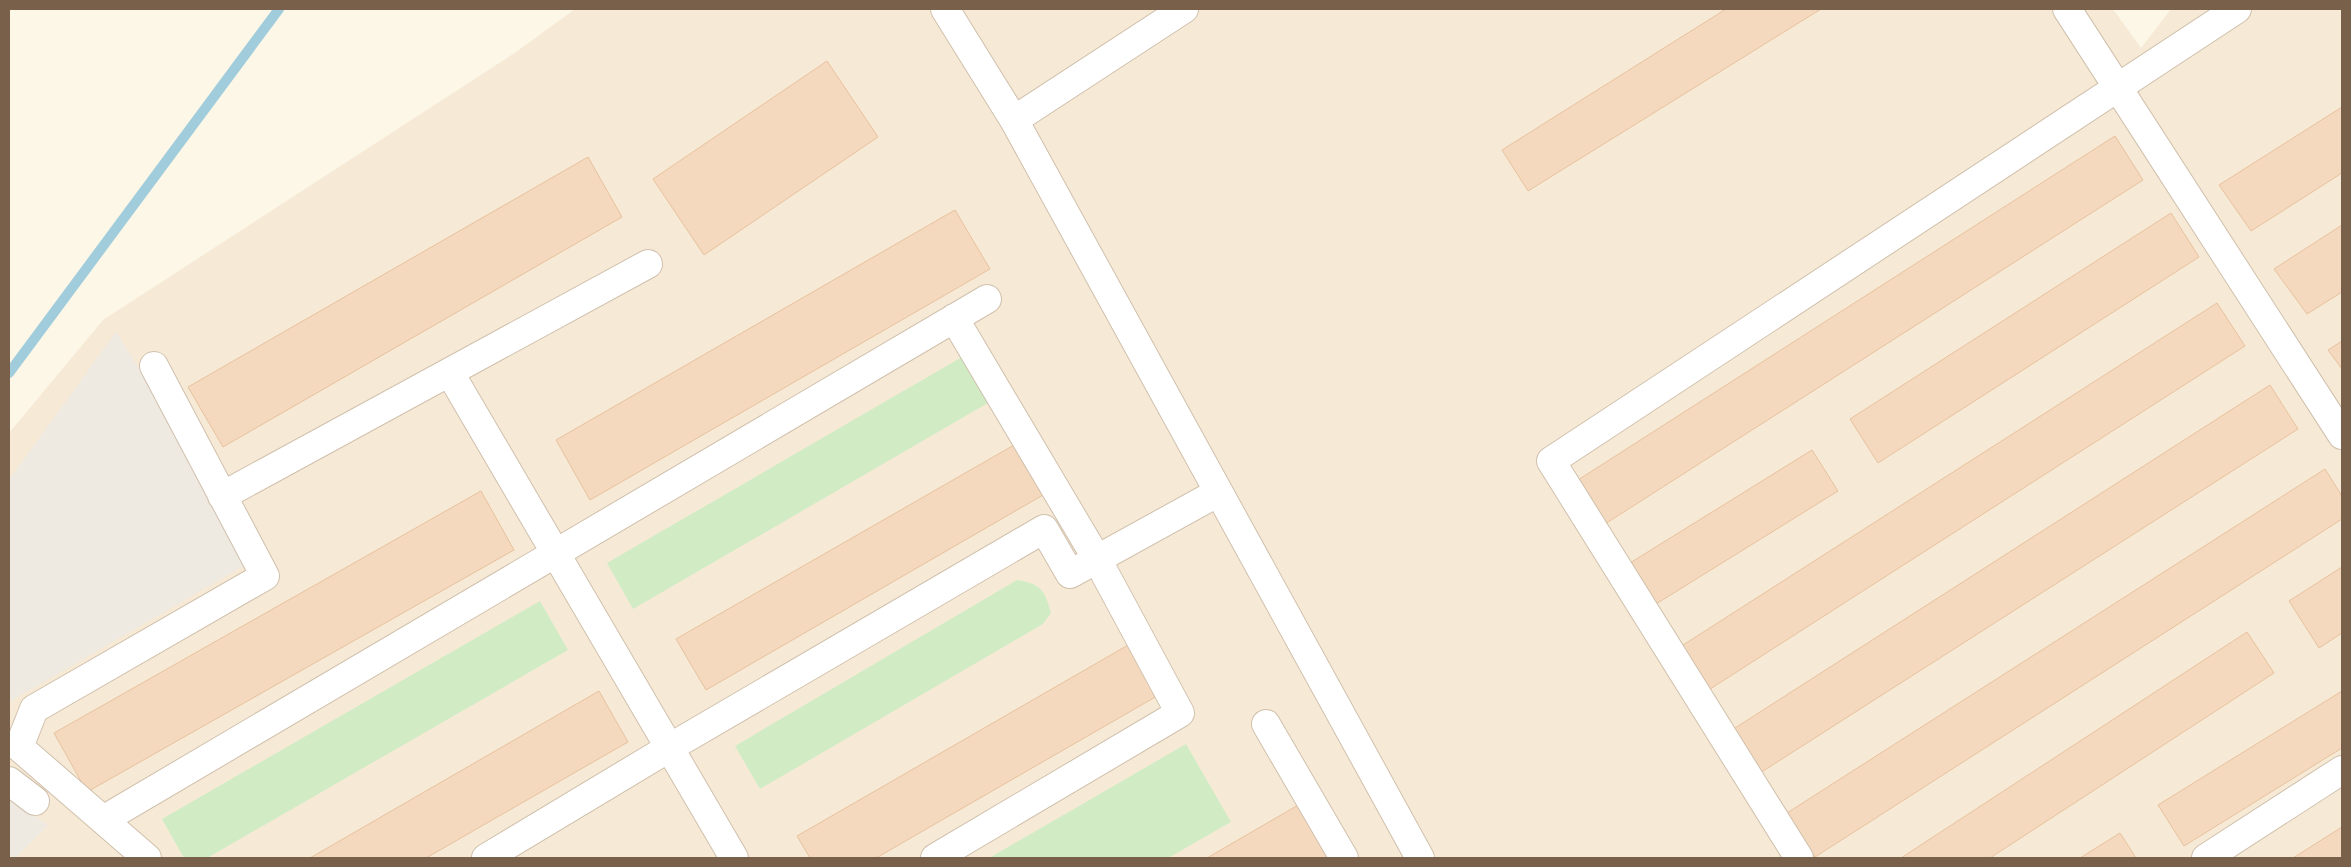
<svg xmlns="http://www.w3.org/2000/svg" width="2351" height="867" font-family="'Open Sans',sans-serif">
<rect width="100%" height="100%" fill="#fdf7e8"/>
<path fill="#f6ead6" d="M575,9H2113L2141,48L2171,9H2342V858H9V433L103,320L516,52Z"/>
<path fill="#eee9e1" d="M116,332L143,375L250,562L9,702V480Z
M9,798L48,825L15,858H9Z"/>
<path fill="#d1ecc5" d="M962,357L988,403L633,609L607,563Z
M1017,580C1041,584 1045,590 1051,613L1043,624L760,789L735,746Z
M540,601L568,650L207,858H184L162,819Z
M1186,744L1231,822L1168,858H989Z"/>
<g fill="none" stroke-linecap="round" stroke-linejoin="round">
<path stroke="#a0ccdb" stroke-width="10" d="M9,373L279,9"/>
</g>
<path fill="#f4d9be" stroke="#e8c19d" d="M1726,9H1821L1528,191L1502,150Z
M827,61L878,137L704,255L653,179Z
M2342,107V173L2251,231L2219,185Z
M2115,136L2143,180L1605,524L1578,480Z
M588,157L622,217L223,447L188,387Z
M955,210L990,269L590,500L556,440Z
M2171,213L2199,257L1878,463L1850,419Z
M2342,225V292L2307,314L2274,269Z
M2217,303L2245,346L1707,691L1680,647Z
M2342,341V369L2328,350Z
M2270,385L2298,429L1760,773L1732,730Z
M1014,445L1043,495L706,690L676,639Z
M1812,450L1838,491L1656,604L1630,563Z
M2325,469L2342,496V519L1815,857L1787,813Z
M481,491L514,550L87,792L54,733Z
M2342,567V633L2319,648L2289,601Z
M2247,632L2274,673L1990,858H1901Z
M1135,641L1164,692L876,858H810L797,836Z
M599,691L628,742L426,858H310Z
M2342,691V748L2184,846L2158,805Z
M1305,801L1338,858H1207Z
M2342,827V858H2293Z
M2120,833L2136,858H2080Z"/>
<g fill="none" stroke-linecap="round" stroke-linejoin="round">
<defs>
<path id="minor" d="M945,9L1014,120L1420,858
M2067,9L2342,435
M1014,120L1184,9
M450,373L734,858
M222,496L648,264
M1266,724L1344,858
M9,781L35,801
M103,820L987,299
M147,858L19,747L34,709L265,576L154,366
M486,858L669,748L1044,529L1070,574L1217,493
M935,858L1180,713L1097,559L954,318
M1799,858L1551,461L2237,9
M2206,858L2342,770"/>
</defs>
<use href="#minor" stroke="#d0c0ac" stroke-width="30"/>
<use href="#minor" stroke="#fff" stroke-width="28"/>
</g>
<rect width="2351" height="867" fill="none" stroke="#79604a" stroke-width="20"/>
</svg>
